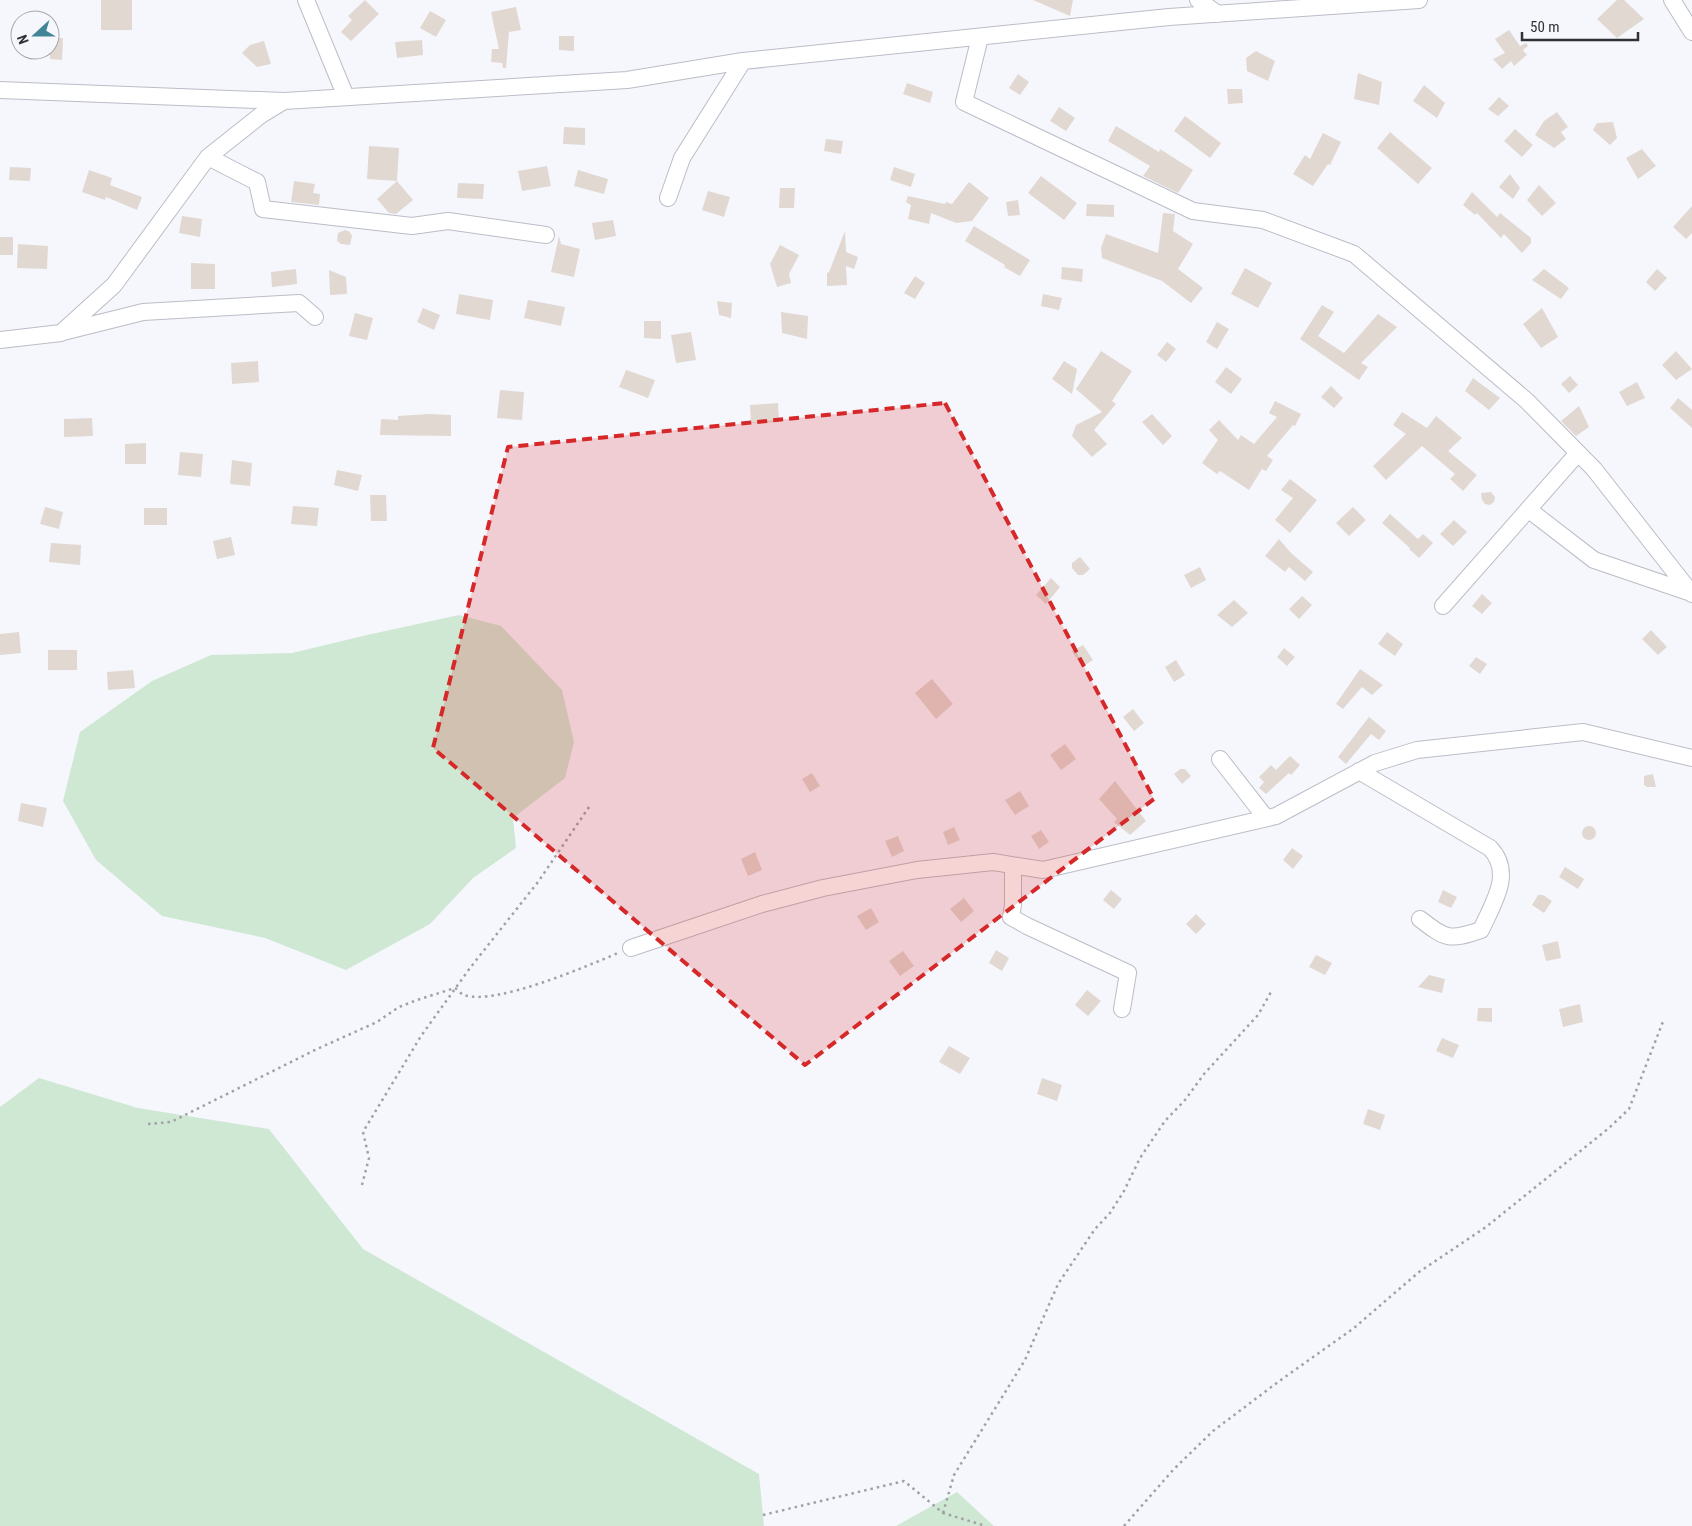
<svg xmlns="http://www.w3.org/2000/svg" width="1692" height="1526" font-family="'Roboto Condensed',sans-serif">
<rect width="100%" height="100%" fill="#f6f7fd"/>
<path fill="#cfe8d3" d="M459,615L501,626L562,690L574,742L565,778L513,818L516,848L473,878L430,924L346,970L265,938L162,916L96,860L63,801L80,732L152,681L211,655L292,653L367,635Z
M39,1078L138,1108L269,1129L363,1249L759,1474L764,1526H0V1107Z
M957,1492L994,1526H896Z"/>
<path fill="#e1d8d1" d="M101,0H132V30H101Z
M365,0L379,14L351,41L341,32L352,20L348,16Z
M1033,0H1073L1070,16Z
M1617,0H1624L1644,19L1617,38L1597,19Z
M516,7L521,30L509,32L506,68H503L502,63L491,62L492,49H499L491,12Z
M430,11L446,20L436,37L420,28Z
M1509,30L1520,46L1526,43L1528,46L1523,50L1527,55L1514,66L1511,61L1502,69L1493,59L1505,53L1495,39Z
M559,36H574V51L559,50Z
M50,38H63L62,60L50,59Z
M422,40L423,55L397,58L395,42Z
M264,41L271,64L257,67L242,53L250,45Z
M1256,51L1275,61L1268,81L1247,71L1246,58Z
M1358,73L1382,82L1379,105L1354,99Z
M1018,74L1029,82L1020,95L1009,88Z
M907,83L933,92L930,103L903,94Z
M1424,85L1445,103L1437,118L1413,101Z
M1227,89H1242L1243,103L1228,104Z
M1499,97L1509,106L1498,116L1488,109Z
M1059,107L1075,118L1066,131L1050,121Z
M1557,112L1568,127L1561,132L1566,139L1554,148L1535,135L1544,121Z
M1185,116L1221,143L1210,158L1174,131Z
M1613,122L1617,138L1610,145L1593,130L1597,123Z
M1116,126L1159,152L1160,149L1193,170L1178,193L1143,176L1150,166L1108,141Z
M564,127L585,128V145L563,144Z
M1515,129L1533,145L1522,157L1504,141Z
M1390,132L1432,168L1418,184L1377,148Z
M1323,133L1341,142L1330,165L1328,164L1313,186L1293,174L1305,155L1310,159Z
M826,139L843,141L841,154L824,151Z
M369,146L399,148L397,181L367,179Z
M1642,149L1656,166L1638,179L1626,158Z
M547,166L551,186L522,191L518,171Z
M10,167L31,168L30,181L9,180Z
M894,167L915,174L911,187L890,180Z
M89,170L112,178L110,185L142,197L137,210L106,197L105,200L82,192Z
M578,170L608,179L604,194L574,186Z
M1510,174L1520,188L1513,199L1499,187Z
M1041,176L1077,203L1064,220L1028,193Z
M294,181L315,184L313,193L320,194L319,205L291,202Z
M397,181L413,200L396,214L389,213L377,199Z
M969,182L989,198L972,221L956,223L931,213L929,224L908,219L911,205L906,202L908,196L945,204L946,202L952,204Z
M458,183L484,184L483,199L457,198Z
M1539,185L1556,203L1542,216L1527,200Z
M780,188H795L794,208H779Z
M708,191L730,197L724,217L702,210Z
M1472,192L1497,217L1500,213L1531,238V243L1522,253L1504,234L1501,238L1477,213L1475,215L1463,205Z
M1018,200L1020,215L1008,216L1006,202Z
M1087,204L1114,205V217L1086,216Z
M1692,206V233L1686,239L1673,227Z
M1163,213L1175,214L1173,231L1193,244L1178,269L1203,288L1191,303L1162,281L1102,258L1101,248L1106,234L1158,253Z
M182,216L202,219L200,237L179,233Z
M613,220L616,236L595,240L592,223Z
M974,226L1030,260L1020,276L1004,267L1005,265L965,241Z
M345,230L350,232L352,236L350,245L341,244L337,241L338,233Z
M845,231L846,252L858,257L854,269L846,266L847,285L827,286V273L829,272Z
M559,236L561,244L580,249L574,277L551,272Z
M0,237H13V255H0Z
M18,244L48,246L47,269L17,268Z
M780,245L799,255L789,274L791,283L777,287L770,264Z
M191,263L215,264V289H191Z
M1062,267L1083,269L1082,282L1061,279Z
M1245,268L1272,283L1258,308L1231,294Z
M296,269L297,284L272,287L271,272Z
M1544,269L1569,288L1561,299L1532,280Z
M1657,269L1667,278L1655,291L1646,282Z
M329,270L346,277L347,294L330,295Z
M915,276L925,283L915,299L904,293Z
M459,294L493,300L490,320L456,314Z
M1043,294L1062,298L1059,310L1041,306Z
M528,300L565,307L561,326L524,318Z
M717,301L732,303L731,318L719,315Z
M1322,305L1334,312L1318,336L1344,353L1378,314L1397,327L1361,363L1368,367L1359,380L1300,339Z
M423,308L440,315L434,330L417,322Z
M1542,308L1558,337L1541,348L1523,324Z
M781,312L808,316L807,339L782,333Z
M355,313L373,318L367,340L349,336Z
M644,321H661V339L644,338Z
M1217,322L1229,329L1217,349L1206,342Z
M691,332L696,360L676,363L671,335Z
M1167,342L1176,349L1166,362L1157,355Z
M1101,351L1132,371L1112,401L1116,404L1094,430L1107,444L1092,457L1072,436L1076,425L1102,412L1076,389Z
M1676,351L1692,369L1676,380L1662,365Z
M258,361L259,382L232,384L231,363Z
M1064,361L1077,369L1072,394L1052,379Z
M1226,367L1242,379L1231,394L1215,382Z
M626,370L655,380L648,398L619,387Z
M1570,376L1578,385L1569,393L1561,384Z
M1473,378L1500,398L1489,410L1465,391Z
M1637,382L1645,398L1627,406L1619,392Z
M1331,386L1343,398L1334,408L1321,397Z
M500,390L524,392L522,420L497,418Z
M1678,398L1692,410V428L1670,408Z
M1275,401L1301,414L1295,426L1293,425L1267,456L1273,460L1266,471L1262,469L1249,490L1220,471L1217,474L1202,463L1218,440L1209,430L1219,420L1238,440L1241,435L1254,444L1277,417L1269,413Z
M778,403L779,422L751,423L750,405Z
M1579,406L1589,427L1576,436L1561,421Z
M1402,412L1427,428L1436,416L1462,438L1448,451L1477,475L1463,491L1450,479L1455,474L1422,446L1386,480L1373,466L1406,434L1393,425Z
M429,414L451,415V436L380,435L381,419L398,420V416Z
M1152,414L1172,436L1163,445L1142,422Z
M92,418L93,436L64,437V419Z
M146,443V464H125V444Z
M180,452L203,454L201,477L178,475Z
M232,460L252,463L250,486L230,484Z
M337,470L362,475L358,491L334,485Z
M1290,479L1317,500L1290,533L1275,520L1293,498L1281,490Z
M1491,492L1495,497L1494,502L1490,505L1485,504L1482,500L1481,493Z
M370,495H386L387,521H371Z
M293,506L319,508L317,526L291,524Z
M45,507L63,512L59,529L40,524Z
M1353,507L1366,520L1349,536L1336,523Z
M144,508H167V525H144Z
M1390,514L1418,539L1423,534L1433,543L1419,558L1409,549L1410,548L1382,523Z
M1454,520L1467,532L1453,546L1440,534Z
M231,537L235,555L217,559L213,541Z
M1279,539L1291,553L1313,572L1305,581L1289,567L1285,572L1265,556Z
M51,543L81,545L80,565L49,562Z
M1080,557L1090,569L1083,575H1078L1072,568V563Z
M1200,567L1206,580L1191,588L1184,575Z
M1051,578L1060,587L1046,604L1036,595Z
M1482,594L1492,603L1482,614L1472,606Z
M1302,596L1312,605L1299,619L1289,609Z
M1234,600L1248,613L1232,627L1217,615Z
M1651,630L1667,647L1658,655L1642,639Z
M19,632L21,653L0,655V634Z
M1387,632L1403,644L1395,656L1378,644Z
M1083,645L1093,660L1082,667L1072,651Z
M1284,648L1295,657L1287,666L1277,657Z
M48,650H77V670H48Z
M1476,657L1487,664L1480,674L1469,666Z
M1176,660L1185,675L1174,682L1165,667Z
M1360,669L1383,685L1372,695L1362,687L1343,709L1336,704Z
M133,670L135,688L108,690L107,672Z
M932,679L953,704L936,719L915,693Z
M1133,709L1144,723L1134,731L1123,717Z
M1369,717L1386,731L1379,740L1371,734L1346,764L1338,757Z
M1065,744L1076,759L1061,770L1050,755Z
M1290,756L1300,765L1291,775L1289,773L1266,794L1259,788L1264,782L1259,777L1271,765L1276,770Z
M1180,769H1185L1191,776L1182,784L1174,774Z
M812,773L820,786L810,792L802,779Z
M1653,774L1656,787H1647L1644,785V776Z
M1115,781L1146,821L1130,835L1114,822L1117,819L1099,799Z
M1020,791L1029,806L1015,815L1005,800Z
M21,803L47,808L43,827L18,821Z
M1582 833a7 7 0 1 1 14 0a7 7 0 1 1-14 0Z
M954,827L960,840L948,845L943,832Z
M1041,830L1049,842L1039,849L1031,836Z
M898,836L904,851L892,857L885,841Z
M1292,848L1303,856L1293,869L1283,860Z
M755,852L762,870L748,876L741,859Z
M1565,867L1584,879L1578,889L1559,877Z
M1111,890L1122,899L1114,909L1103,900Z
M1443,890L1457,897L1451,908L1438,902Z
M1538,895H1543L1552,901L1544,913L1532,905Z
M964,898L974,911L961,922L950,909Z
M871,908L879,922L866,930L857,916Z
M1196,914L1206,924L1196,934L1186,924Z
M1558,941L1561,958L1546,961L1542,945Z
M996,950L1009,958L1002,971L989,963Z
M903,951L914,966L900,976L889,961Z
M1316,955L1332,963L1325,975L1309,967Z
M1429,975L1445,979L1442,993L1418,987Z
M1087,990L1101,1001L1088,1016L1075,1005Z
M1580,1004L1583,1022L1563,1027L1559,1009Z
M1478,1008H1492V1022L1477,1021Z
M1442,1038L1459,1045L1453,1058L1436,1051Z
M949,1046L970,1058L960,1074L939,1062Z
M1042,1078L1062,1085L1057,1101L1037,1094Z
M1368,1109L1385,1115L1380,1130L1363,1124Z"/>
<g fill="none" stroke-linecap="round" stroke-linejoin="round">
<defs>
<path id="minor" d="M306,0L346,97
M1198,0L1218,14
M1672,0L1692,32
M980,37L964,102L1193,211L1263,220L1354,254L1527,401L1594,469L1692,594
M0,90L284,101L627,80L743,61L1169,17L1419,0
M208,157L257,182L263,209L412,226L448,221L546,235
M668,198L682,158L743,61
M63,332L143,312L299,303L315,317
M0,340L61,333L114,285L208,157L261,115L284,101
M1529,510L1594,560L1691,593
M1443,606L1578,453
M1220,759L1266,818
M1359,771L1490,848C1514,873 1493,903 1481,930C1449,941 1446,939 1420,919
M1013,866V905L1011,917L1027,926L1128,973L1122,1009
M631,948L762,904L823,888L917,870L993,862L1043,870L1276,816L1375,763L1417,750L1583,732L1692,758"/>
</defs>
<use href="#minor" stroke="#bbbdc7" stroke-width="18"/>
<path stroke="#a0a1a6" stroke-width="2.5" stroke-dasharray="2.5 4" stroke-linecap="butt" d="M148,1124L171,1122L317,1049L377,1022L399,1007L417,1000L455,988C458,990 461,994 464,995C495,1006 587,966 618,953
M362,1185L369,1158L363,1132L421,1036L470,968L538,882L589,807
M943,1513L954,1475L1025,1360L1058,1284L1095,1229L1110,1213L1124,1191L1140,1158L1165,1121L1185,1100L1204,1074L1258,1015L1271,992
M763,1515L904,1481L943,1513L986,1526
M1124,1526L1173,1470L1213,1431L1278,1382L1354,1328L1419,1272L1486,1227L1609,1128L1629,1109L1664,1019"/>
<use href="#minor" stroke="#fff" stroke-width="16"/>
</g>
<path fill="#d62828" fill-opacity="0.2" stroke="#d62828" stroke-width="4" stroke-dasharray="10 6" stroke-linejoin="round" d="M945,403L1154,799L805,1065L433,748L508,447Z"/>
<g transform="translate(35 35) rotate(249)"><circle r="24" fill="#f6f7fd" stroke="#a7a8ad"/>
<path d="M0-4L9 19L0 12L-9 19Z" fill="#438596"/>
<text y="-8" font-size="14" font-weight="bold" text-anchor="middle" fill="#303135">N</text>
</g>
<path d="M1522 32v8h116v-8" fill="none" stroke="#303135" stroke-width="2.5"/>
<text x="1530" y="32" font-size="15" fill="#303135" stroke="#f6f7fd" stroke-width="4" paint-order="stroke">50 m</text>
</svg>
